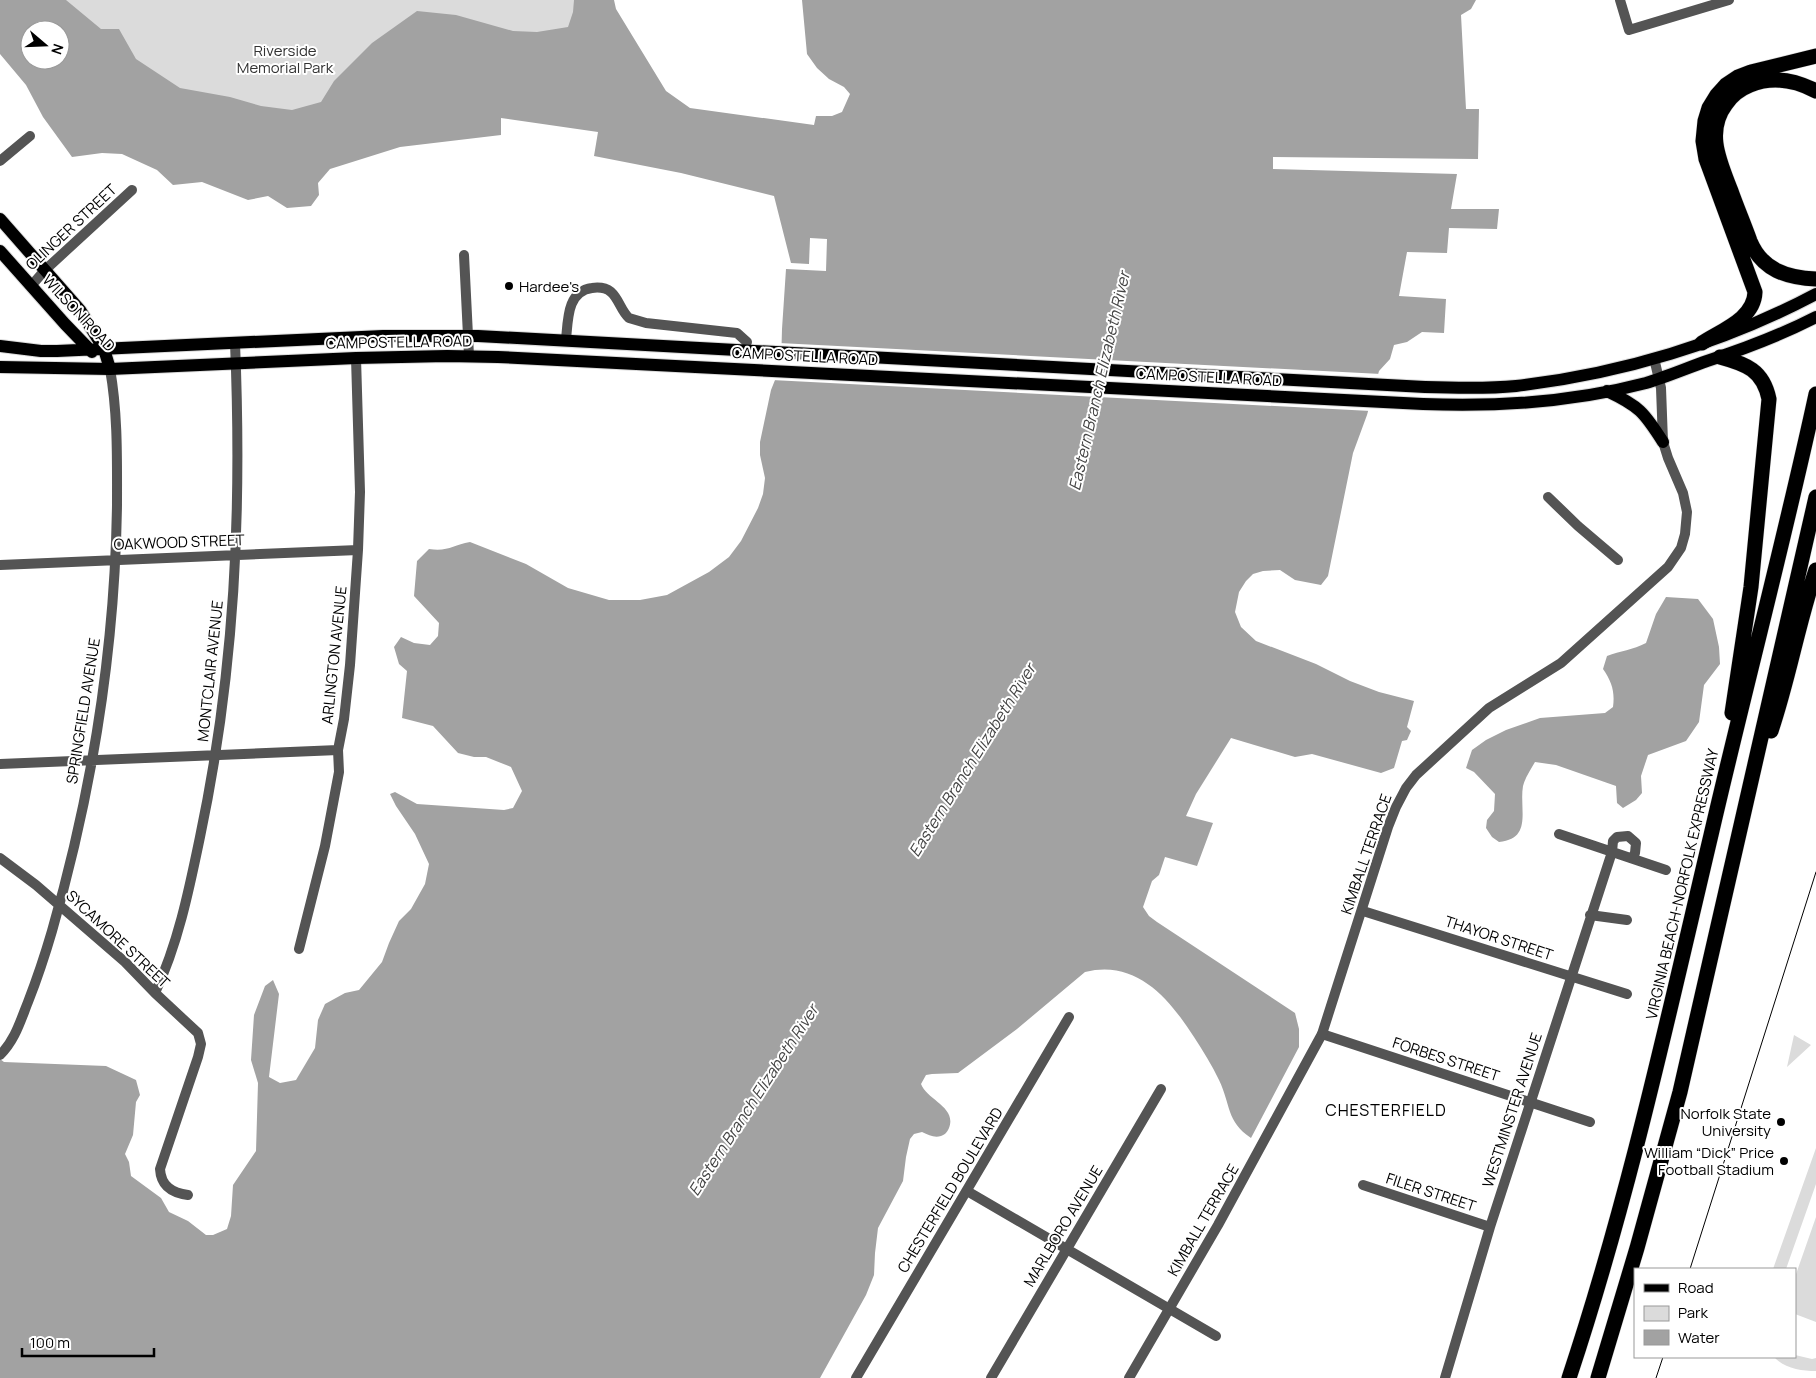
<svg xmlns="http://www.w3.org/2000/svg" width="1816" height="1378" font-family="Manrope,sans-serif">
<rect width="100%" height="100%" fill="#fff"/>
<path fill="#dbdbdb" d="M45,0H586L591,83L311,124L202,104Z
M1794,1035L1811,1045L1787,1067Z
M1816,1148V1184L1786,1269H1773Z
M1816,1217V1322L1795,1314V1277Z
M1795,1355L1812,1359L1816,1358V1371C1801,1371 1784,1368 1774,1357H1795Z"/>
<path fill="#a2a2a2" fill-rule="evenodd" d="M0,0H66L101,29H119L136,59L180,88L230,97L261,106L292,110L321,102L334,81L372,43L417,11L456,15L513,31L537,32L568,27L573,12L574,0H614L616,9L666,91L690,108L814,125L816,116H832L842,112L850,94L844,87L829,79L817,68L807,54L802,0H1476L1471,9L1461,15L1466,109H1479L1478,159L1273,157V169L1457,174L1451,209H1499L1497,229L1449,228L1447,253L1407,252L1399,296L1446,299L1444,333L1422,332L1407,342L1394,345L1390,359L1379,371L1367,415L1353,453L1328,576L1321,585L1295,580L1280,570L1263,571L1253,574L1246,581L1239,592L1235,612L1241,627L1256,641L1316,664L1350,681L1379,692L1414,701L1407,727L1411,731L1407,740L1402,741L1394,768L1381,773L1312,754L1295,757L1231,738L1196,794L1186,816L1213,823L1197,866L1165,857L1159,875L1152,881L1143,907L1149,916L1157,922L1295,1013L1299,1029V1047L1251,1138C1226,1121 1231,1105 1219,1080C1212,1065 1203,1051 1194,1037C1169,998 1136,959 1085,972L1017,1029L958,1073L932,1074L926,1075L921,1084C927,1100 957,1107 949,1128C947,1132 946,1134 941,1136C934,1138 929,1135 922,1132L914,1134L910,1139L906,1157L903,1181L878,1228L875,1253L874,1275L866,1295L820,1378H0V1059L4,1062L106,1066L136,1080L140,1095L136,1102L133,1135L125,1154L129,1162L131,1176L161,1198L169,1212L188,1221L206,1235H213L227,1229L231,1216L233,1185L256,1151L258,1083L251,1060L254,1015L265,986L273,980L279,994L269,1077L280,1083L296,1080L315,1048L318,1020L325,1004L345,993L359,990L382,962L389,943L399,921L411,909L425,884L429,864L415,834L396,806L390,794L395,792L417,804L504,810L513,808L522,791L511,767L486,757H474L458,753L433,726L402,718L407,671L399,664L394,647L401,637L414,643L430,645L438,636L439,623L414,596L417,561L429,549C448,552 453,545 470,542L526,564L568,588L609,600H640L667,595L709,572L729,557L741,541L758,508L763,494L765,478L760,455V442L771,390L781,365L782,329L786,269L826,271L827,239L810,238L809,264L791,263L774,196L681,173L594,156L598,132L501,118V135L400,147L330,169L318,183L319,195L311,206L287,208L268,196L248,200L202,182L173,185L157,170L122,154L102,153L72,157L43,117L26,85L0,54ZM30,30H60V60H30Z
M1666,597L1698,599L1713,619L1719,647L1720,664L1704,685L1699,722L1686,741L1648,755L1641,776L1642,793L1636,800L1623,808L1617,803L1616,786L1556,765L1535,762C1531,769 1525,778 1523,786C1519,809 1533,839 1499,842L1492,837L1486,828L1487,820L1494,811L1495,794L1474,772L1466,768L1472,750L1486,740L1506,730L1540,718L1605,713L1613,707C1615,692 1612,682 1603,669L1607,656C1620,651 1633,650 1646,643L1656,614Z"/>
<path fill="#fff" d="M779,343L1381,374L1371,411L772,380L779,365Z"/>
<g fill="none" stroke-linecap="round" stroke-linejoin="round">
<defs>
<path id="primary" d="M0,219L80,310L104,349L110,369
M0,251L65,324L92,352
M0,346L41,351H57L383,336H478L1425,387C1455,388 1486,389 1516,386C1620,374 1724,343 1816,294
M0,367L110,369L356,358L447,356L498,357L1423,404C1498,407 1574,402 1646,383C1666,377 1687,368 1707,361C1744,349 1781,335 1816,317
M1607,391C1639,406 1644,412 1663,442"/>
<path id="motorway" d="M1816,91C1795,80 1772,76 1750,85C1740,89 1732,95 1726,104C1705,132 1720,162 1731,191C1737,208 1744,224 1750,241C1762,270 1787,278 1816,279
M1702,343C1722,330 1754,319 1755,292L1706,159L1703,141L1705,121L1709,108L1717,95L1726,85L1738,77L1751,72L1816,56
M1720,357C1746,364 1763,370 1769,399L1751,587L1732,713
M1771,731C1789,678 1798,623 1816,570
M1569,1378C1628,1201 1668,1017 1711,835C1745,688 1784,542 1816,394
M1598,1378L1637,1248L1680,1092L1816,497"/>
</defs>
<use href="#primary" stroke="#dbdbdb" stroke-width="14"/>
<use href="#motorway" stroke="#dbdbdb" stroke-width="16"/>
<path stroke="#545454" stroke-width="10" d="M1620,0L1629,30L1729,0
M0,161L30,136
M464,255L469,356
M31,286L45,270L132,190
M566,340C568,320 567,291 592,288C599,287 606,288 611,292C619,299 621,311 629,318L646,323L737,333L747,342
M1548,497L1578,526L1618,560
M0,565L358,550
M0,764L338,750
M1559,834L1666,870
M0,858L36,885L125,962L155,993L198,1033L201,1044L198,1057L160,1169C161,1186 172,1193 188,1195
M1363,911L1627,994
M1590,915L1627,920
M299,949L325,846L339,772L338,750L344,719L350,665L358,550L360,492L356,358
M155,993C178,944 189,890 200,837C235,671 242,512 235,343
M1322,1034L1590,1122
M0,1055C15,1040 20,1022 28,1002C37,979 45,955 52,931C92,792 115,649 117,505C117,460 118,414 110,369
M1363,1185L1490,1227
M967,1191L1216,1336
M856,1378L1069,1017
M991,1378L1161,1089
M1445,1378L1490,1227L1612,852L1613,841L1617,837L1628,836L1636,843L1635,853L1632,858"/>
<path stroke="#545454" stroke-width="10" d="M1129,1378L1218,1225L1322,1034L1388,827L1396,807L1406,788L1416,775L1489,708L1561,663L1668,567L1681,548L1685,534L1687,512L1683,493L1668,458L1663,442L1661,388L1654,358"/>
<use href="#primary" stroke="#000" stroke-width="12"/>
<use href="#motorway" stroke="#000" stroke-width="15"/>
<path stroke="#000" stroke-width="1" d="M1690,1269L1816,872
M1656,1378L1663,1357"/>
</g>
<g fill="#000" stroke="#fff" stroke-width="2">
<circle cx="509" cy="286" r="5"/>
<circle cx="1781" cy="1122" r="5"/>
<circle cx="1784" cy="1161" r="5"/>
</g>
<g text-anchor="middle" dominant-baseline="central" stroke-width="4" stroke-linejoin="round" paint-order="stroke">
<g font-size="15" fill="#323232" stroke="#fff">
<text x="285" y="50">Riverside<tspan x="285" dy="17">Memorial Park</tspan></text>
</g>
<g font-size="15" fill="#000" stroke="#fff">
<text transform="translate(71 227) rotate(-43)">OLINGER STREET</text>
<text transform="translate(79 313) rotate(47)">WILSON ROAD</text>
<text transform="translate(399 342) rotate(-1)">CAMPOSTELLA ROAD</text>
<text transform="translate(805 356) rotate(3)">CAMPOSTELLA ROAD</text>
<text transform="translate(1209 377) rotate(3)">CAMPOSTELLA ROAD</text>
<text transform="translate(179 542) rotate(-2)">OAKWOOD STREET</text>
<text transform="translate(334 655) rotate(-84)">ARLINGTON AVENUE</text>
<text transform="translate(210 671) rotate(-84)">MONTCLAIR AVENUE</text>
<text transform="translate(83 711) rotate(-81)">SPRINGFIELD AVENUE</text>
<text transform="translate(1366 854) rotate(-71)">KIMBALL TERRACE</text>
<text transform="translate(1682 884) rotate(-77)">VIRGINIA BEACH-NORFOLK EXPRESSWAY</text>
<text transform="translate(1499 938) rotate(18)">THAYOR STREET</text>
<text transform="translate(118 939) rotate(43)">SYCAMORE STREET</text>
<text transform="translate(1446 1059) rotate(18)">FORBES STREET</text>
<text transform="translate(1512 1110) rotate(-72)">WESTMINSTER AVENUE</text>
<text transform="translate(950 1190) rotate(-59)">CHESTERFIELD BOULEVARD</text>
<text transform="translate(1431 1192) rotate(18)">FILER STREET</text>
<text transform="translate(1203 1220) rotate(-60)">KIMBALL TERRACE</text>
<text transform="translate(1063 1226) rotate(-59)">MARLBORO AVENUE</text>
</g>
<g font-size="15" fill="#000" stroke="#fff" text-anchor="end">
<text x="519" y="286" text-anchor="start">Hardee's</text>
<text x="1771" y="1113">Norfolk State<tspan x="1771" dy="17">University</tspan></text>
<text x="1774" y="1152">William “Dick” Price<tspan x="1774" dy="17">Football Stadium</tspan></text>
</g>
<g font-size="16" font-style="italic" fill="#434343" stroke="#fff">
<text transform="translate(1099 381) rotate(-77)">Eastern Branch Elizabeth River</text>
<text transform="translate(972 760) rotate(-58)">Eastern Branch Elizabeth River</text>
<text transform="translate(753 1100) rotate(-57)">Eastern Branch Elizabeth River</text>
</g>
<g font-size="16" letter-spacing="1" fill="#000" stroke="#fff">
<text x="1386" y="1110">CHESTERFIELD</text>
</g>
</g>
<rect x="1634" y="1268" width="162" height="90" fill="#ffffff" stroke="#999999"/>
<rect x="1644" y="1284" width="25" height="8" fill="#000000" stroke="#999999"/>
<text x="1678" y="1293" font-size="15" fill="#000000">Road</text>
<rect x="1644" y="1306" width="25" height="15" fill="#dbdbdb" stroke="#999999"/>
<text x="1678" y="1318" font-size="15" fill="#000000">Park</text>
<rect x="1644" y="1330" width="25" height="15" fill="#a2a2a2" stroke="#999999"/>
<text x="1678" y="1343" font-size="15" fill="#000000">Water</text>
<g transform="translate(45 45) rotate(109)"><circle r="24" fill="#ffffff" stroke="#999999"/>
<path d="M0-4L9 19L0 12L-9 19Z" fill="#000000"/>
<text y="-8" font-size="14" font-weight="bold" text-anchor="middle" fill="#000000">N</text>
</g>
<path d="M22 1348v8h132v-8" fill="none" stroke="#000000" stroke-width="2.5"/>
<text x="30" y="1348" font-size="15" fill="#000000" stroke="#ffffff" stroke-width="4" paint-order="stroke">100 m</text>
</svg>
